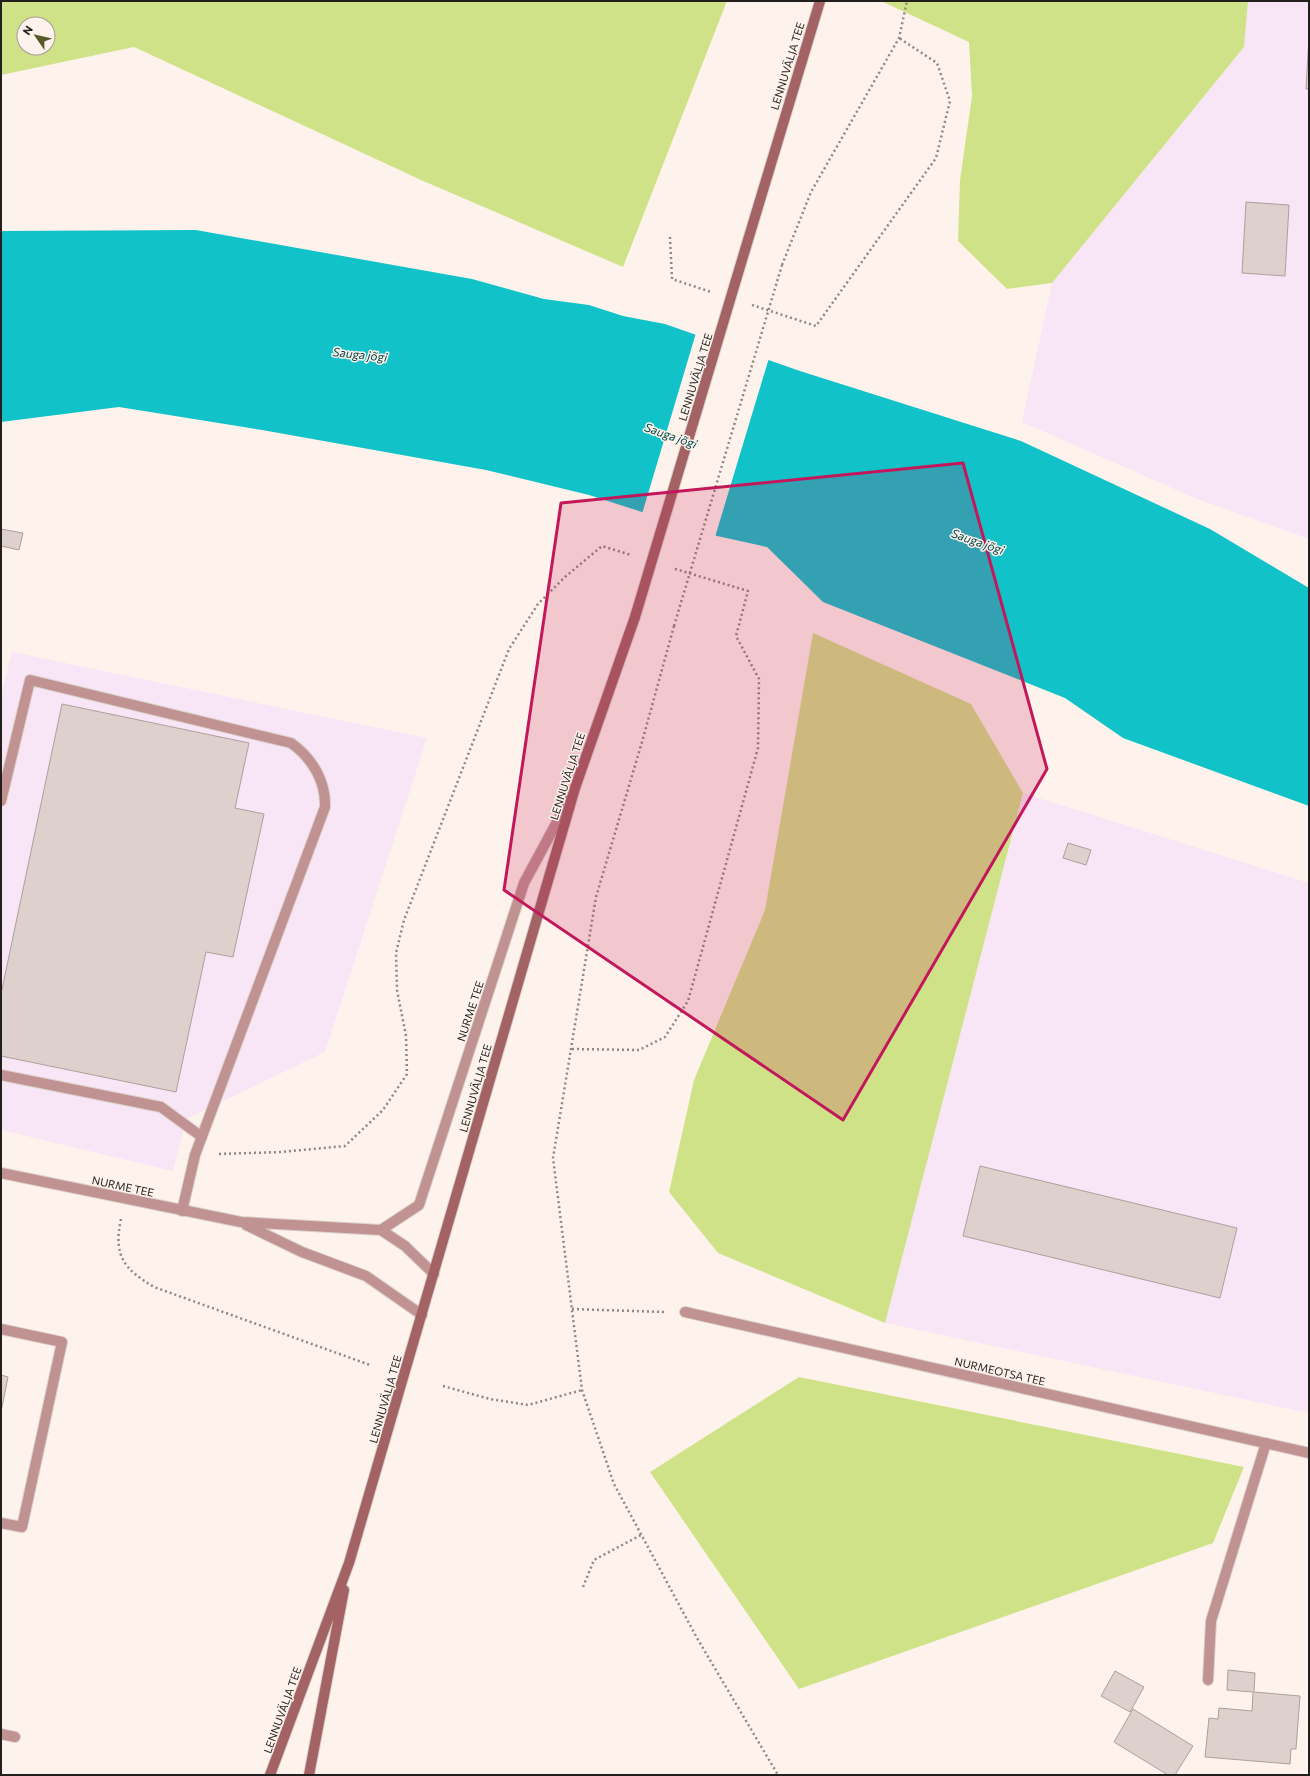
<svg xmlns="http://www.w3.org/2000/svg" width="1310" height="1776" font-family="Commissioner,sans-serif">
<rect width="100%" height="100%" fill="#fef3ec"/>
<path fill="#f8e5f5" d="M1248,1H1309V539L1197,499L1022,422L1052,283L1244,47Z
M12,652L427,738L325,1052L186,1119L173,1171L1,1130V695Z
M1023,793L1309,883V1413L885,1323Z"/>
<path fill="#d0e288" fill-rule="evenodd" d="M1,1H727L623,267L421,180L134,47L1,75ZM24,24H48V48H24Z
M881,1H1248L1244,47L1052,283L1007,289L958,241L960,180L972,96L969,42Z
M813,633L971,704L1023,793L885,1323L718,1253L669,1192L694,1080L765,910Z
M799,1377L1244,1467L1213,1543L799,1689L650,1472Z"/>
<path fill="#11c3c8" d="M196,230L472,279L544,299L589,305L623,316L665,324L800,371L1021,441L1210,529L1309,588V806L1123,738L1065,698L823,602L767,547L717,536L589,495L486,470L262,430L119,407L1,422V231Z"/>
<path fill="#fef3ec" d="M696,333L769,358L715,537L642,514Z"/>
<path fill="#ded0cd" stroke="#ac9f9c" d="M1309,37V89H1306Z
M1246,202L1289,205L1285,276L1242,273Z
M1,529L23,533L19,550L1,546Z
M62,704L249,743L235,808L264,814L233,957L206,952L176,1092L1,1056V994Z
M1068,843L1091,850L1086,865L1063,858Z
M980,1166L1237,1228L1220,1298L963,1236Z
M1,1375L8,1377L1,1412Z
M1228,1670L1255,1673L1254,1692L1300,1696L1296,1749H1291L1290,1764L1205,1757L1209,1718L1218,1719L1219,1708L1252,1711L1253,1692L1227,1690Z
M1115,1671L1144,1687L1130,1712L1101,1696Z
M1133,1709L1193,1746L1175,1775H1168L1114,1742Z"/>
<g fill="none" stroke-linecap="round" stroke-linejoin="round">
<defs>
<path id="lane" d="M1,801L30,680L291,743C312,758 326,781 325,807L195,1155L182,1211
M1,1075L161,1107L202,1137
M1,1329L62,1342L22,1527L1,1523
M1208,1680L1211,1621L1266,1443
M1,1734L15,1737"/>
<path id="street" d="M1,1173L241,1222L381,1230L419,1205L524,883L570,798
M246,1225L302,1252L366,1276L422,1315
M381,1230L405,1246L434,1274
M685,1312L1309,1453"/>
<path id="secondary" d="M745,250L820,1
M270,1775L349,1563L575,788L635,617
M309,1775L344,1590"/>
</defs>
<use href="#lane" stroke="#dbd1cb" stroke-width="12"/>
<use href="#street" stroke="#dbd1cb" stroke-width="12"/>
<use href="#secondary" stroke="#dbd1cb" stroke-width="12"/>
<path stroke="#8e8782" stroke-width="2.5" stroke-dasharray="2 3" stroke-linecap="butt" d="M670,237L672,279L711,292
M782,265L811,192L899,38L907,1
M752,305L816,326L936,158L950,101L937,63L899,38
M674,626L642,742L596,897L553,1158L582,1390L614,1484L697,1638L778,1775
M572,1049L639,1050L665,1037L688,1001L758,748L759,679L736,636L748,591L672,568
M219,1154L281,1152L345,1146L383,1110L407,1074L406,1036L397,990L396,953L404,920L509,649L538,604L565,577L602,546L631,555
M121,1219C113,1256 124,1269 154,1287L370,1365
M572,1309L664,1312
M443,1386L490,1399L528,1405L582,1390
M583,1587L594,1560L641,1535"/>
<use href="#lane" stroke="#c19292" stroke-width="10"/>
<use href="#street" stroke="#c19292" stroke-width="10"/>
<use href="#secondary" stroke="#a36263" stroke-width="10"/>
<defs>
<path id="secondary-bridge" d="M635,617L745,250"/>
</defs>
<use href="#secondary-bridge" stroke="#dbd1cb" stroke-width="12" stroke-linecap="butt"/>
<path stroke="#8e8782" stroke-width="2.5" stroke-dasharray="2 3" stroke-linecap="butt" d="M674,626L782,265"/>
<use href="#secondary-bridge" stroke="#a36263" stroke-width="10"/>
</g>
<path fill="#c2185b" fill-opacity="0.2" stroke="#c2185b" stroke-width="3" stroke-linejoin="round" d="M963,463L1047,769L843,1120L504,890L561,503Z"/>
<g text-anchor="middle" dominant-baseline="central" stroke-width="3" stroke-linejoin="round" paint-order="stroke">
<g font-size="11" fill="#231f1c" stroke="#fef3ec">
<text transform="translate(787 66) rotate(-73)">LENNUVÄLJA TEE</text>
<text transform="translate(695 377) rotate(-73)">LENNUVÄLJA TEE</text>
<text transform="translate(567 776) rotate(-72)">LENNUVÄLJA TEE</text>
<text transform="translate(470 1011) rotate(-72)">NURME TEE</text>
<text transform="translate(475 1088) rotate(-74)">LENNUVÄLJA TEE</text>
<text transform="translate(123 1186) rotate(12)">NURME TEE</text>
<text transform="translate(1000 1371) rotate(13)">NURMEOTSA TEE</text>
<text transform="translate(385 1399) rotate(-74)">LENNUVÄLJA TEE</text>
<text transform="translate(282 1710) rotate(-70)">LENNUVÄLJA TEE</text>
</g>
<g font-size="12" font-style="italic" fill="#004648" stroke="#fef3ec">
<text transform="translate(360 354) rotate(6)">Sauga jõgi</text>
<text transform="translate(671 435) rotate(19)">Sauga jõgi</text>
<text transform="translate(978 541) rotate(19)">Sauga jõgi</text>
</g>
</g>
<rect width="1310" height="1776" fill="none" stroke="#231f1c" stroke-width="4"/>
<g transform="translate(36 36) rotate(304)"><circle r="19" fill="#fef3ec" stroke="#a69e99"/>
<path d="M0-3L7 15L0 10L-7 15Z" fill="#575a28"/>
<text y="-6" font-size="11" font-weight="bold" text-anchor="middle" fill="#231f1c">N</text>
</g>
</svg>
